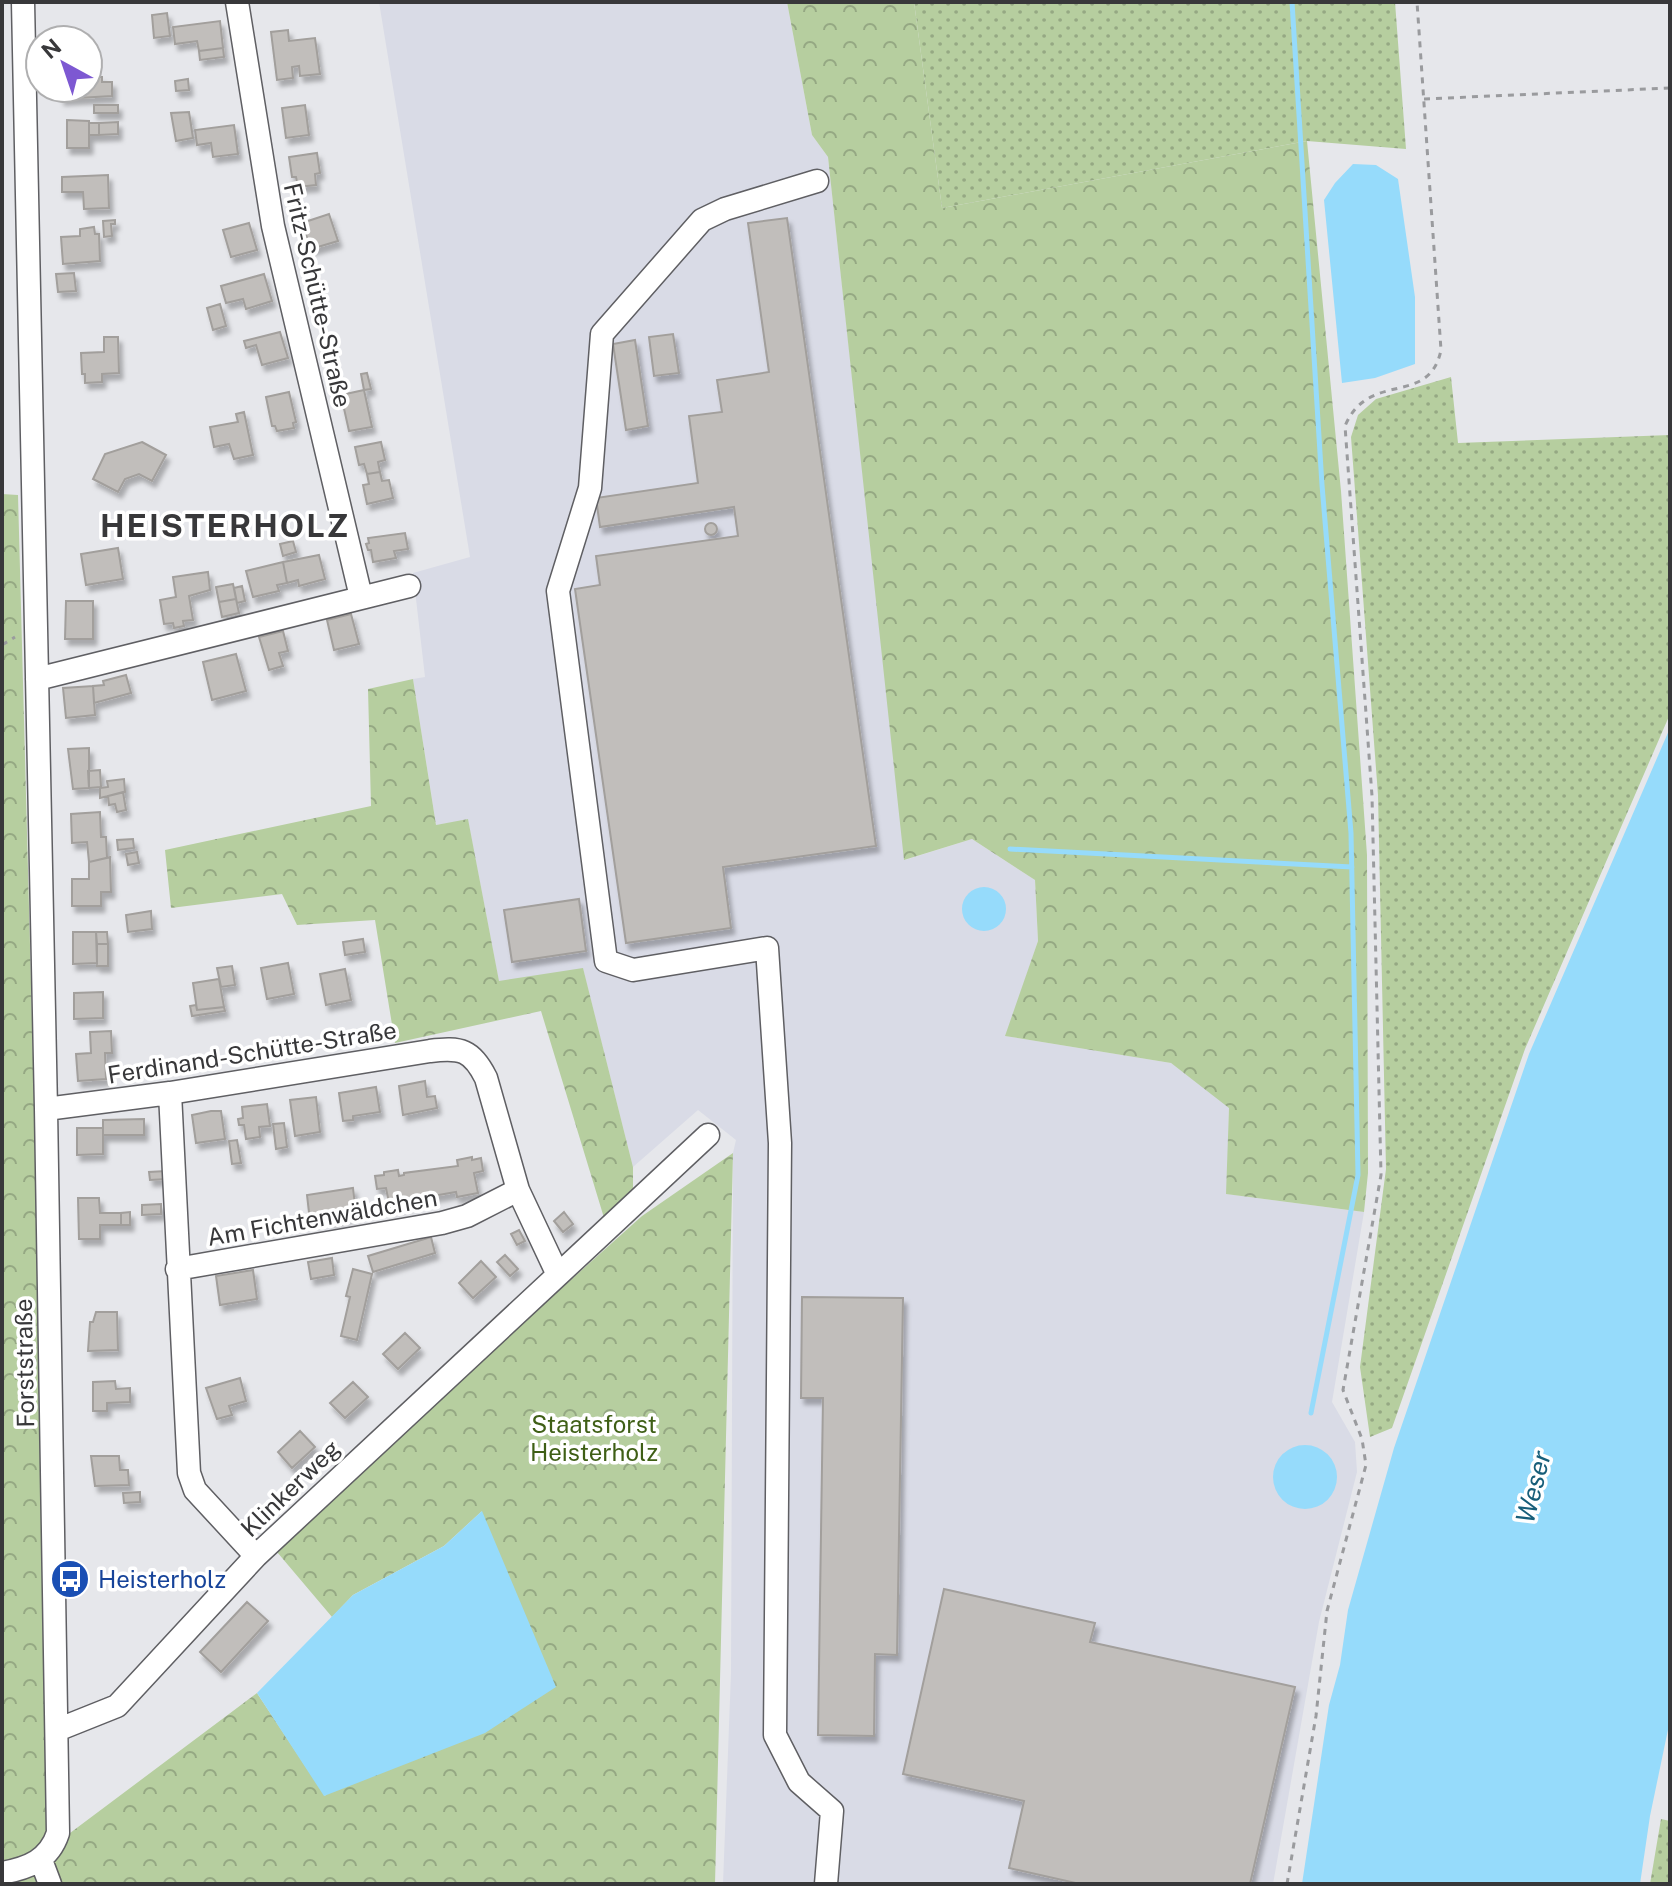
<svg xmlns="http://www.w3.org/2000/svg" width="1672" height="1886" font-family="'Public Sans',sans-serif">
<defs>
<pattern id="grass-dots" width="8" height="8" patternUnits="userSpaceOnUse" patternTransform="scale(2)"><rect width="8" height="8" fill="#b6ce9f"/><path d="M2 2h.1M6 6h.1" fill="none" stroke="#95a883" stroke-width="1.8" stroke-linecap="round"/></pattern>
<pattern id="forest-crowns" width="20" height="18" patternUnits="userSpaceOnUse" patternTransform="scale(2)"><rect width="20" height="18" fill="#b6ce9f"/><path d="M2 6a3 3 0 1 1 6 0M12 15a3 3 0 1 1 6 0" fill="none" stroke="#95a883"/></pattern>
<filter id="shadow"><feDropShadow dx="3.5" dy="6" stdDeviation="2" flood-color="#0004"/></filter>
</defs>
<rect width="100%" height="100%" fill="#e6e7eb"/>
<path fill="#d9dbe6" d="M379,2H787L812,135L828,157L905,860L972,839L1035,880L1038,941L1006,1036L1171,1063L1229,1107L1227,1194L1364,1212L1332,1402L1355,1442L1357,1472L1319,1622L1273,1884H723L731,1673L733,1153L736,1140L698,1110L633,1167L583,969L499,982L468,820L436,825L413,679L425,677L413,573L470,557Z"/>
<path fill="url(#grass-dots)" d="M914,2H1395L1406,149L1307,141L942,208Z
M1451,377L1458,443L1670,435V714L1525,1049L1392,1428L1370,1437L1360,1367L1386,1169L1378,795L1351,437L1358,415L1376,399Z
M1661,1819L1670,1821V1884H1650Z"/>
<path fill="url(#forest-crowns)" d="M787,2H914L942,208L1307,141L1341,491L1367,855L1368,1173L1364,1212L1226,1194L1229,1108L1171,1063L1005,1036L1038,941L1035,880L972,839L904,860L828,157L812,135Z
M2,494L18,495L54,1845L257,1693L325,1796L482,1511L444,1546L353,1595L332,1617L277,1552L399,1434L642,1216L733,1153L715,1884H2Z
M413,679L436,825L468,819L499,981L583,968L633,1167V1188L605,1221L541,1011L395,1043L375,920L297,925L282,894L171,908L165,850L371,806L368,689Z"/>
<path fill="#96dbfb" d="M1353,164L1376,165L1398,179L1415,297V364L1375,378L1342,383L1324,200L1335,183Z
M1670,728V1720L1650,1816L1640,1884H1302L1329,1705L1340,1665L1348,1610L1394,1448L1529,1054Z
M962 909a22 22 0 1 1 44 0a22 22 0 1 1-44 0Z
M1273 1477a32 32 0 1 1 64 0a32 32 0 1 1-64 0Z
M482,1511L556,1687L485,1733L324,1796L257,1693L353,1595L444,1546Z"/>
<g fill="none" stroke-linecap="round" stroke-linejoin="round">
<path stroke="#96dbfb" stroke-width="5" d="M1292,2L1322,485L1351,833L1358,1175L1311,1413
M1010,849L1352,867"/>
</g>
<path fill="#c1bebb" stroke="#a29f9c" stroke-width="2" filter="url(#shadow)" d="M167,13L170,36L154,38L152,15Z
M220,21L223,48L199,51L197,41L175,44L173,27Z
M288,30L289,41L315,38L320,74L300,76L299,66L292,67L293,78L277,80L271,32Z
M223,48L224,57L200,60L199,51Z
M88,77H102V82H112V96L61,99V88H88Z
M188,79L189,90L176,91L175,81Z
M94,105H118V113H94Z
M305,105L309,135L286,138L282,108Z
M189,112L193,138L176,141L171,113Z
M67,120L89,121V148H67Z
M118,122V134L99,135V123Z
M89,123H99V135H89Z
M234,125L238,154L213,157L211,143L197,145L195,130Z
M317,153L320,173L315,174L316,185L298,187L296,177H292L289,157Z
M108,175L109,208L84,209L83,192H62V177Z
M329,214L338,241L311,249L302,223Z
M787,218L876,846L723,867L731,928L626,943L575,589L600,585L596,556L738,536L734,507L600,527L596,498L698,483L689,416L722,412L717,380L769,372L748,223Z
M115,220V224H111L112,236L104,237L103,221Z
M249,223L257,250L231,257L223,230Z
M94,227L95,234H99L100,261L63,264L61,237L80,236V229Z
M74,273L76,291L58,292L56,274Z
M264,274L272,301L246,309L243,299L226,303L221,286Z
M220,304L226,326L213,330L207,308Z
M280,332L288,358L262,365L256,345L246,348L244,341Z
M673,334L679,373L654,376L649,337Z
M104,337H118L119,373L102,374V382L85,383V374H82L81,353L104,352Z
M635,340L648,426L626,430L613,344Z
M367,373L371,389L364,390L361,374Z
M364,390L372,427L349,431L341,395Z
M289,392L296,422L293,423L294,428L277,431L275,426H272L266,397Z
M244,412L253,455L234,459L229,444L214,447L210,427L238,422L236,414Z
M142,442L166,455L152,481L139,474L125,479L118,492L93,479L105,454Z
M381,442L385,460L378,462L380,472L367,474L364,464L359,465L355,447Z
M380,472L382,481L389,480L393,498L367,504L363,485L369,484L367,474Z
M705 529a6 6 0 1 1 12 0a6 6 0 1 1-12 0Z
M405,533L408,549L394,551L396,558L373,562L371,550H368L366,544L369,543L368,538Z
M293,541L296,552L283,556L280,544Z
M118,548L123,579L86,585L81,554Z
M319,555L325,579L299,586L298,580L287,583L283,562Z
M283,562L287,583L277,585L279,591L253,597L246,571Z
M208,572L210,590L189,596L193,620L183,621L184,626L174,628L173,623L164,624L160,600L176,597L173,577Z
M233,584L236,599L219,602L216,587Z
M242,586L245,601L237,603L234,588Z
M236,599L239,613L222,617L219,602Z
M66,601H93V639H65Z
M351,614L359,644L334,650L327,620Z
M283,631L288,651L279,653L283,666L269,670L259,637Z
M236,654L246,691L212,700L203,662Z
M126,675L131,693L94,703L93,686L104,685L103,681Z
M93,686L95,715L66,718L63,688Z
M89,748V788L73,789L68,749Z
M100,770L101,787L89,788L88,771Z
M124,779L125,792L100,798V788L108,787L107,781Z
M123,792L126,810L117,812L115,804L109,805L108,796Z
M100,812L101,837H106L107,858L89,862L87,842L72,843L71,814Z
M133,839L134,848L118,850L117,840Z
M137,852L139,863L128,865L126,854Z
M110,857L111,892H101V906H72V879H89V862Z
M579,899L586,951L512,962L504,910Z
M151,911L152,929L128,932L126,915Z
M73,932H96L97,963L73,964Z
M96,932H107L108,944H97Z
M363,939L365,952L345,955L343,942Z
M97,944H108V966H97Z
M288,963L294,994L267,999L261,968Z
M232,966L235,985L221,987L217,968Z
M345,969L351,1000L326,1005L320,974Z
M219,979L224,1007L197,1010L193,983Z
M103,992V1018L74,1019V993Z
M196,1005L197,1010L224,1007L225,1011L192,1016L190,1006Z
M111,1031L112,1053H105L106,1079L78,1081L76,1054L91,1053L90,1032Z
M425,1081L427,1097L435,1096L437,1108L403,1115L399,1086Z
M376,1087L380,1112L353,1116V1120L343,1121L339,1093Z
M316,1097L320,1132L295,1136L290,1100Z
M267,1104L270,1126L259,1127L260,1137L246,1139L244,1125H239L238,1119L243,1118L242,1107Z
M211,1111H221L225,1139L196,1143L192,1115Z
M144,1119V1135H103V1120Z
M284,1123L287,1147L276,1149L273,1124Z
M77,1128H103V1154L77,1155Z
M237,1140L241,1163L232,1164L229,1141Z
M472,1157V1160L481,1158L483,1171L474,1173L478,1193L457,1197L456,1192L410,1200L411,1204L390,1208L386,1188L377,1189L375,1176L384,1175V1172L398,1170L399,1176L404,1175V1173L458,1166L457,1160Z
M166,1171L167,1179L150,1180L149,1172Z
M353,1188L356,1214L330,1221L329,1218L310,1221L307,1195Z
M78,1198H99L100,1213H121V1225H100V1239H79Z
M161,1204V1214L142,1215V1205Z
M130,1212V1225H121V1213Z
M564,1212L573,1224L563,1232L554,1221Z
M519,1230L525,1241L517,1245L511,1234Z
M431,1237L435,1253L373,1272L368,1256Z
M505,1255L518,1269L510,1276L497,1262Z
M332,1258L334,1275L311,1279L308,1262Z
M481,1261L496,1277L473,1298L459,1283Z
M353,1269L372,1274L357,1340L341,1336L350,1297L346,1296Z
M253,1270L257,1299L220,1305L216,1276Z
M802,1297L903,1298L897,1655L875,1654L874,1736L818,1735L823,1398H801Z
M96,1312H117L118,1350L88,1351L90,1322H93Z
M405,1333L420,1348L398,1369L383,1354Z
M240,1378L246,1401L229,1406L232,1415L217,1419L206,1388Z
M115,1381L116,1389L130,1388V1402L107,1403V1411H93V1382Z
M353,1382L368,1397L345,1418L330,1403Z
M300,1431L315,1447L292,1468L278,1452Z
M91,1456H119L120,1470H128L129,1485L95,1486Z
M140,1492V1502L124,1503L123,1493Z
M944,1589L1095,1623L1090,1642L1295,1687L1250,1884H1080L1009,1868L1024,1801L903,1774Z
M247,1602L268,1621L221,1672L200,1652Z"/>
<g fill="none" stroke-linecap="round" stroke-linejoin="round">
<defs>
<path id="minor" d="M237,2L273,226L361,597
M817,181L725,209L702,220L602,334L590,488L558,591L606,961L633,970L767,948L780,1143L775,1735L799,1782L832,1811L826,1884
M37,679L409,586
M170,1093L189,1473L195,1490L256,1556
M46,1109L170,1093L430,1051C461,1047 472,1050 486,1078L518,1190L558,1275L256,1556L117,1706L57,1730
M177,1269L442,1223L467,1216L518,1190
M558,1275L708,1135
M41,1860L50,1884
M2,1873C29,1868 49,1860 58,1833L46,1109L23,2"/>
</defs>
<use href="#minor" stroke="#5f5f63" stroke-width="25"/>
<path stroke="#9a9b9e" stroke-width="3" stroke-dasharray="6 6" stroke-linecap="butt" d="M1424,99L1670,88
M2,645L15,637
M1287,1884L1316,1716L1327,1611L1366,1465L1362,1439L1343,1390L1381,1175L1372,796L1345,426C1369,369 1429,408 1441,350L1417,2"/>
<use href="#minor" stroke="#fff" stroke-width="22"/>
</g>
<defs>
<symbol id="bus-disc" viewBox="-11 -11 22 22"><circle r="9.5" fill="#1a4fb4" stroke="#fff"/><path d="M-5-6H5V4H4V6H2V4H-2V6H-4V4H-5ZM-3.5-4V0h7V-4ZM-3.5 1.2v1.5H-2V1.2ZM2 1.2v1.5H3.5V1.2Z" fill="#fff"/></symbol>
</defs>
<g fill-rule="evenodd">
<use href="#bus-disc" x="48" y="1557" width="44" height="44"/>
</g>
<g text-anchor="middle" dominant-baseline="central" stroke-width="7" stroke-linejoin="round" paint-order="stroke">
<g font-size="24" fill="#38383a" stroke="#fff">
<text transform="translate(318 295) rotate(77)">Fritz-Schütte-Straße</text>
<text transform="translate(252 1052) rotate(-9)">Ferdinand-Schütte-Straße</text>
<text transform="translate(322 1217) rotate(-10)">Am Fichtenwäldchen</text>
<text transform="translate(24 1363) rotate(-91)">Forststraße</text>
<text transform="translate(290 1488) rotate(-44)">Klinkerweg</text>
</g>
<g font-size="24" fill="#3f5f16" stroke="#fff">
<text x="594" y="1424">Staatsforst<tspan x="594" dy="28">Heisterholz</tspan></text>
</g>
<g font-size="24" fill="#164399" stroke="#fff" text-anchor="start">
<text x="98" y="1579">Heisterholz</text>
</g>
<g font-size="26" font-style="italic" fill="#175e79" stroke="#fff">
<text transform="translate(1533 1487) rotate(-76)">Weser</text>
</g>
<g font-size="32" font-weight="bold" letter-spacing="2" fill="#38383a" stroke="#fff">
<text x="225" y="525">HEISTERHOLZ</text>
</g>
</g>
<rect width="1672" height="1886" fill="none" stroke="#38383a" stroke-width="8"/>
<g transform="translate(64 64) rotate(320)"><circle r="38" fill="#ffffff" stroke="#afafb0" stroke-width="2"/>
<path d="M0-6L14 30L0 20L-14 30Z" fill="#7d58d2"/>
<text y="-12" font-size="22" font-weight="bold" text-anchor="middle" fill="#38383a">N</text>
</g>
</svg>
